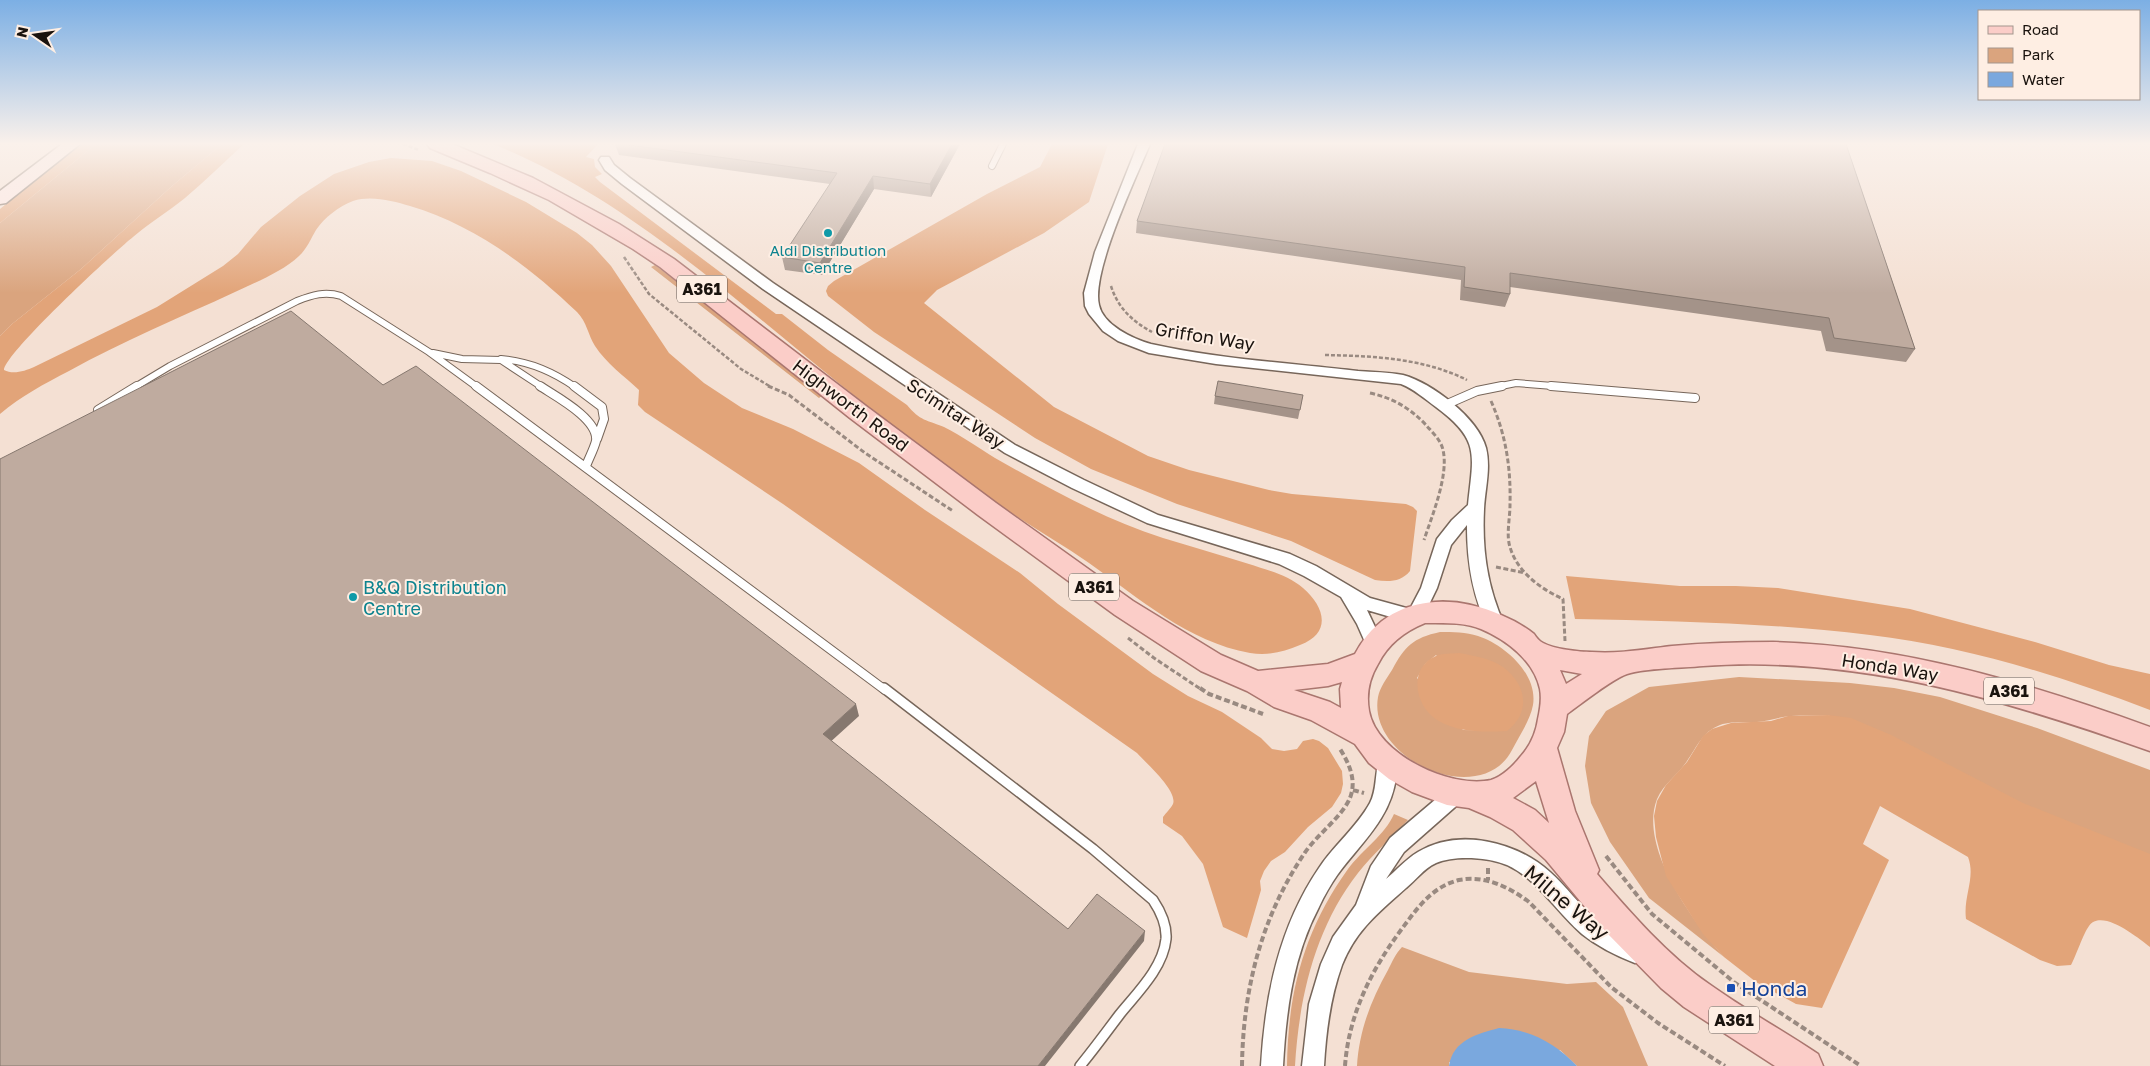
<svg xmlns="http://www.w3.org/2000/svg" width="2150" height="1066" font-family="'Golos Text',sans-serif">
<rect width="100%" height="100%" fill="#f4e0d3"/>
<path fill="#daa47e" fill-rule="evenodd" d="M96,144H222L172,186L81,269L12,324L0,336V223Z
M655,265L823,395L819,398L651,267Z
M1440,632C1453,632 1466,632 1478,636C1505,645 1538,674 1533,705C1530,721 1519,736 1512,750C1481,810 1367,760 1378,697C1380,687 1387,678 1392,670C1405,646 1413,638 1440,632ZM1436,655L1507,731L1463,730L1417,678L1425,664Z
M1739,677L1850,683L1894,688L1940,697L2037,728L2150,770V901L1828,715C1816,716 1803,715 1791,716C1779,717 1769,721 1757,722C1745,723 1731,721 1720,725C1702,732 1697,747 1687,761C1678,775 1664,783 1657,799C1638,847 1694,923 1724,957L1649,898L1610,842L1591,803L1585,766L1589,736L1606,711L1649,687Z
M1394,814L1408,820C1391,838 1373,854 1358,873C1315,928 1299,998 1295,1066H1287C1288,992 1304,930 1348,869C1362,850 1385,835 1394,814Z
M1402,947L1469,972L1567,984L1596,982L1623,1007L1648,1066H1577L1560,1050L1449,1062V1066H1357C1359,1031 1371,1000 1388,970C1392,962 1396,953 1402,947Z"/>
<path fill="#e2a479" d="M83,144H96L0,223V209L46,171Z
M222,144H244C224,162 205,181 185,198C168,212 149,223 133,237C113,253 5,353 4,370C13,375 25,371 34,367L157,307L223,266L238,254L261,227L300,196L334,174L369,162L391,158L432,161L461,171L526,202L577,233L592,245L611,266L669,353L704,383L742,408L793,429L859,463L925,510L1020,573L1058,604L1153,674L1188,696L1222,712L1261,738L1272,749L1284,751L1297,749L1303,741L1313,739L1319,741L1328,748L1342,771L1343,784L1341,793L1332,807L1308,827L1285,852L1271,861L1264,871L1260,881L1261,890L1247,938L1223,927L1203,864L1182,836L1163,823V817C1166,813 1171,808 1173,804C1178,791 1146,763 1137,753L783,504L645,412L638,405L639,390C624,376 606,363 595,346C588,335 587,322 577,312C529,266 474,225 410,206C393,201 371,195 353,201C339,206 324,218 316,230C311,238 307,249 299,256C282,272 256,282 235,292C179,318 123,341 69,371C44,384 21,396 0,414V336L12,324L81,269L172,186Z
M493,144H598L586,157L594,159L595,167L602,174L595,177L600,182L776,314H782L828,350L907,405C920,421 927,420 944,427C962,436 979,448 995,458C1050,489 1104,519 1163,538C1192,547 1221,555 1249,564C1267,570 1288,575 1303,588C1325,607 1332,633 1300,645C1283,652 1268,656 1250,653C1188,642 1139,598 1089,563C1060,543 1030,526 1001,506C946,469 893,426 841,385C731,297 625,197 493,144Z
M1052,144H1108L1089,202L1044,233L937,290L924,303L1054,407L1148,456L1189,470L1269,490L1292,494L1406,504L1413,507L1417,511L1410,571C1401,582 1389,582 1375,580L1291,541L1177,504L1091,469L1035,438L874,332L828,296L826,291L828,286L834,281L987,194L1040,167Z
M1566,576L1680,586H1736L1778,588L1910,609L2035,642L2109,665L2150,674V710C2060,676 1966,646 1870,635C1772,623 1674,621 1575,619Z
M1459,653C1474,656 1490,658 1503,667C1527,685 1531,712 1507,731C1484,732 1460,733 1439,721C1415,708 1407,668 1436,656C1442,653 1452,654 1459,653Z
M1828,715L1851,718L1891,735L2023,803L2150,854V947C2138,938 2102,908 2089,926C2083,934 2076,956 2071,965L2057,966L2040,960L1966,919C1963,896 1976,878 1968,857L1880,806L1863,844L1889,860L1822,1008L1796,1004L1756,982L1724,957L1703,934L1666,876L1656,837L1654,816L1657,801L1666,785L1687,762L1703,736L1712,729L1731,723L1771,721L1788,716Z"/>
<path fill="#7aa8de" d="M1499,1028C1530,1029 1556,1044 1577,1066H1449C1453,1040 1477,1034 1499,1028Z"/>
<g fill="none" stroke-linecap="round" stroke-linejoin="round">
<defs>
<path id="service-far2" d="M992,166L1003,144
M433,353L462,359L501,360L542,387
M501,359C529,361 552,371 575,387
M135,387L170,366L297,301C312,295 325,291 341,296L429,352L477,387
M1496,387L1516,383L1566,387"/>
<path id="service-far1" d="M476,386L885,690
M540,386C555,396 599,419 596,441C594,449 589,458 586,466
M574,386L602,407L604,419L597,439
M1551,386L1695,398
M1445,405L1477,391L1502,386
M98,410L137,386"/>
<path id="service" d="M884,688L1093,849L1153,900C1161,912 1167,925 1166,939C1163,968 1137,993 1120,1014C1107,1031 1094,1049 1080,1066"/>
<path id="minor" d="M1138,144H1150C1136,178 1091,272 1099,305C1103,325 1133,339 1151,344C1218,359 1290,363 1358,371C1373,372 1388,372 1403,375C1432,383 1478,418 1486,448C1491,468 1485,489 1484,509C1482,550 1487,586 1504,624L1501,629L1495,631L1489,629C1472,596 1467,562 1467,525L1451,545L1437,588L1422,619L1411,623L1367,610L1384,646L1381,651L1375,653L1369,651L1357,624L1341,597L1304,576L1279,564L1147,523L1072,488L1005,453L763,289L622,184L605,170L599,160L601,157H609L614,165L630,178L773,283L1015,445L1084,480L1158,515L1290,554L1316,566L1370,598L1410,609L1421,588L1437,539L1452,520L1468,505C1473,455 1481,440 1436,407C1425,399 1414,389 1401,384L1216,364L1149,353L1118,341L1103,331L1089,314L1085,306L1084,293L1095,252Z
M1388,753L1395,755C1398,763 1396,769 1396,777C1391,818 1361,843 1338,874C1331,884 1324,896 1319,907C1293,956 1286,1011 1283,1066H1261C1265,996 1279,927 1319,868C1334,845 1357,827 1370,803C1378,788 1374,770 1381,755Z
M1456,785L1463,788L1466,794L1463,800L1404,852L1386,879C1397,870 1406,859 1418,852C1459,827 1517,842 1550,872C1567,887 1579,905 1596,919C1610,930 1627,937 1643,946L1646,953L1643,960L1635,963C1617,956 1597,946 1582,934C1556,912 1539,880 1507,865C1487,857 1455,855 1436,863C1424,868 1416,880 1406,888C1379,912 1356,930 1342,965C1330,998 1326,1032 1324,1066H1302L1309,1004L1321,964L1333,937L1356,905L1371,866L1390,838L1449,788Z"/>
<path id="secondary" d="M62,144H80L6,203L0,204V191Z"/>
<path id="primary" d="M427,144H452L533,178L619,224L674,259L866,406L996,503L1133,601L1221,655L1258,671L1328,664L1355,654C1385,597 1447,591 1501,615C1513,620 1524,626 1534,634C1536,637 1539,641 1543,643C1554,649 1579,652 1592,652C1619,654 1646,649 1672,646C1706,643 1739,642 1773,642C1903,645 2028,683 2150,727V751C2006,700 1858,655 1703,666C1683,668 1645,668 1627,674C1612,679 1581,704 1567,714L1564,732L1557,748L1575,811L1599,870L1597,874C1630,912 1667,955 1709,984C1744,1009 1782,1030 1818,1054L1823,1066H1775L1684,1007L1661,988L1605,931L1546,860L1513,830L1490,817L1469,808L1447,805L1412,792L1389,779L1369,763L1355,744L1311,720L1274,707L1247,691L1201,671L1115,615L978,515L850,418L660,267L633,249L549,200L490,173L430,148ZM1425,623C1443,623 1464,622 1481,629C1507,640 1534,661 1540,689C1542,699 1540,710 1538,719C1536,733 1530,746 1521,756C1514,765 1502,777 1491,780C1451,789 1377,755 1369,711C1366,694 1369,679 1378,664C1388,644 1405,631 1425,623ZM1560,670L1582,674L1566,684ZM1342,682L1340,689L1341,708L1330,702L1294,690L1328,686ZM1536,781L1549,823L1535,810L1513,798Z"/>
</defs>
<use href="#service-far2" stroke="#77665a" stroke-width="8"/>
<use href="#service-far1" stroke="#77665a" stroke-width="10"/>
<use href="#service" stroke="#77665a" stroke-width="12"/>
<use href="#minor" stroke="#77665a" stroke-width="3"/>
<use href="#secondary" stroke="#77665a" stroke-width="3"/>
<use href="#primary" stroke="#aa766f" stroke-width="3"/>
<path stroke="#998a81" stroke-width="2.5" stroke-dasharray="4 2" stroke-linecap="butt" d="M403,144L419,150
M624,257L649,294L741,369L771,387
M1111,286C1118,308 1132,321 1152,332
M1325,355C1373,356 1423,358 1467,380"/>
<path stroke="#998a81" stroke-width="3" stroke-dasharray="5 2.5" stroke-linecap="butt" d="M768,386L789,395L865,453L953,511
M1370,393C1393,398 1410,408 1426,425C1432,432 1441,440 1443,450C1449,475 1432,516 1424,540
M1491,401C1506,435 1511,468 1510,505C1510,518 1506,535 1510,547C1517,572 1541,589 1563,599L1565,641
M1496,567L1525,573
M1128,638L1154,658L1202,690"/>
<path stroke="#998a81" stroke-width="4" stroke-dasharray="6 3" stroke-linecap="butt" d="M1200,688L1209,694L1263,714
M1353,790L1364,793
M1606,856L1652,914L1735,983L1861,1066
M1488,868V880
M1242,1066C1243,990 1261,918 1304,854C1316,835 1345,815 1351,795C1356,779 1349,763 1340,749
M1345,1066C1349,1011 1374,965 1407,922C1421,903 1435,886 1459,880C1485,875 1509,887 1529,902L1611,987L1658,1023L1725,1066"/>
<use href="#service-far2" stroke="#fff" stroke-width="6"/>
<use href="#service-far1" stroke="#fff" stroke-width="8"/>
<use href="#service" stroke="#fff" stroke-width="9"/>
<use href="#minor" fill="#fff" fill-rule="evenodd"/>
<use href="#secondary" fill="#fde6e3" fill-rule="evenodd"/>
<use href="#primary" fill="#fbcdc8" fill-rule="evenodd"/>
</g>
<path fill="#a49389" d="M615,144H960L931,197L874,189L822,275L785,270L782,257L830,184L619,155Z
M1846,144L1915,349L1906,362L1826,351L1821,331L1510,287V294L1505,307L1460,300L1461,280L1136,233L1137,221Z
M1303,395L1298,419L1214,404L1215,396Z"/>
<path fill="#86786f" d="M952,144H960L931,197L930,184Z
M873,176L874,189L822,275L820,263Z
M856,704L859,716L827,745L823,734Z
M1145,931L1144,941L1045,1066H1038Z"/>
<path fill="#bfab9f" stroke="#86786f" d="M622,144H952L930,184L873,176L820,263L782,257L837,173Z
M1165,144H1846L1915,349L1834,338L1829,318L1510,273V294L1464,287L1465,267L1137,221Z
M291,311L383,385L416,366L856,704L823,734L1068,929L1097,894L1145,931L1038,1066H0V459Z
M1218,381L1303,395L1300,410L1215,396Z"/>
<linearGradient id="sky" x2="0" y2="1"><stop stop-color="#7cafe4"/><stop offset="0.49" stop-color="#faf1eb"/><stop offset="1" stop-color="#faf1eb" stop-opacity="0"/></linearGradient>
<rect width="2150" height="293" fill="url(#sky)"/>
<g fill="#0f9aa8" stroke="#feeee3" stroke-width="2">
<circle cx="828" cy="233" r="5"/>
<circle cx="353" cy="597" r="5"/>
</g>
<rect fill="#1a4fb4" stroke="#feeee3" stroke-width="2" x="1726" y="983" width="10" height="10" rx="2.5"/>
<g text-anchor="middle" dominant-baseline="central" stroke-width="4" stroke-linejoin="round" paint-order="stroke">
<g font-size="15" fill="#0d838f" stroke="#feeee3">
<text x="828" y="250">Aldi Distribution<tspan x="828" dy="17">Centre</tspan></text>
</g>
<g fill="#feeee3" stroke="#5e554e" stroke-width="1">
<rect x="677" y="275.5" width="50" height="27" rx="4"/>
<rect x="1069" y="573.5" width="50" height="27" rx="4"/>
<rect x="1984" y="677.5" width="50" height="27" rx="4"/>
<rect x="1709" y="1006.5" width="50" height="27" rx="4"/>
</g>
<g font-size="16" font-weight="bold" fill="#1a130e">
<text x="702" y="289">A361</text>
<text x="1094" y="587">A361</text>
<text x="2009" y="691">A361</text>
<text x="1734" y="1020">A361</text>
</g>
<g font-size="18" fill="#1a130e" stroke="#feeee3">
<text transform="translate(1205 336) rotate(9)">Griffon Way</text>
<text transform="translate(851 405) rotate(37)">Highworth Road</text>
<text transform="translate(956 413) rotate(33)">Scimitar Way</text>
<text transform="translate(1890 667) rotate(9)">Honda Way</text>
</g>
<g font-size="18" fill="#0d838f" stroke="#feeee3" text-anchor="start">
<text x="363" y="587">B&amp;Q Distribution<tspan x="363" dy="21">Centre</tspan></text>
</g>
<g font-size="21" fill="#1a130e" stroke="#feeee3">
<text transform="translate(1567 902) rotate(40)">Milne Way</text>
</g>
<g font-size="21" fill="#164399" stroke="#feeee3" text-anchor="start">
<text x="1741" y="988">Honda</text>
</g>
</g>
<rect x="1978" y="10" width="162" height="90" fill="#feeee3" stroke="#a3968e"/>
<rect x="1988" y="26" width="25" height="8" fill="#fbcdc8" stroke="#a3968e"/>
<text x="2022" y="35" font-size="15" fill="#1a130e">Road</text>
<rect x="1988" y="48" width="25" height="15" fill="#daa47e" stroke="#a3968e"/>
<text x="2022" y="60" font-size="15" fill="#1a130e">Park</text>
<rect x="1988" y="72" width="25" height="15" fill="#7aa8de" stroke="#a3968e"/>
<text x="2022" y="85" font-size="15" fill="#1a130e">Water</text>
<g transform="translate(35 35) rotate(283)" stroke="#feeee3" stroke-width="4" paint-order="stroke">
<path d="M0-4L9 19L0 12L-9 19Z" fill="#1a130e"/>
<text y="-8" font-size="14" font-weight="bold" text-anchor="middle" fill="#1a130e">N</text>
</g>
</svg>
